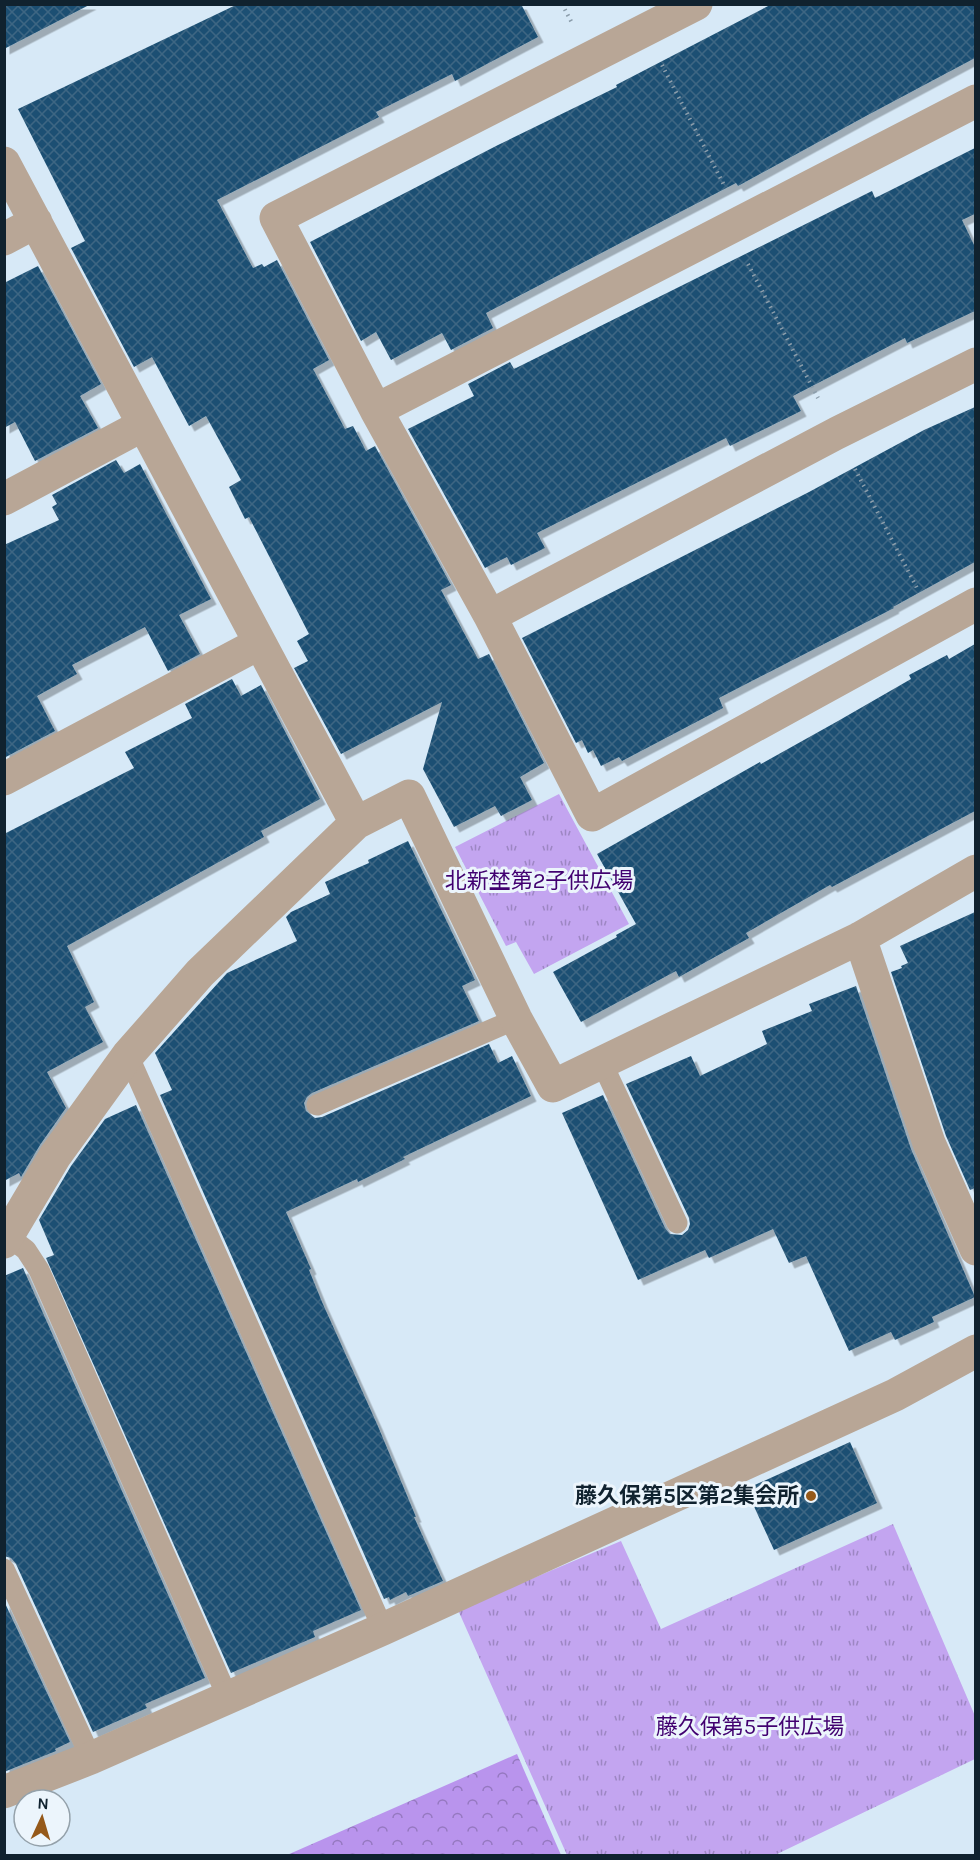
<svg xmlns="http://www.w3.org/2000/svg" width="980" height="1860" font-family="Karla,'Noto Sans JP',sans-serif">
<defs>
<pattern id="forest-crowns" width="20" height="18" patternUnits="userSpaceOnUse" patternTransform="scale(1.5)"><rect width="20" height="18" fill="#b994ed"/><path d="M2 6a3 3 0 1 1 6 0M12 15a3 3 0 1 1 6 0" fill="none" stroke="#9578c0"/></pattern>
<pattern id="park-tufts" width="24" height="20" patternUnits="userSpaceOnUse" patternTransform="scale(1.5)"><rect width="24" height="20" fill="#c3a5f0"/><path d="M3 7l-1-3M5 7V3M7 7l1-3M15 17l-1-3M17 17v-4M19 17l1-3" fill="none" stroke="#9d86c3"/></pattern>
<pattern id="building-cross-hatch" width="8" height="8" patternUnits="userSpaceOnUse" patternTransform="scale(1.5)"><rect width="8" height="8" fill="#1e5073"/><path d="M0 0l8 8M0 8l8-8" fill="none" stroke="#3d6683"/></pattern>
<filter id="shadow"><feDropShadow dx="5.5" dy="5.5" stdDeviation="0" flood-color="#0004"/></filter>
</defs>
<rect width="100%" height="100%" fill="#d7e9f7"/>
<path fill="url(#forest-crowns)" d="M517,1754L561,1855H287Z"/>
<path fill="url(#park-tufts)" d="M559,794L629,924L534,974L516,942L506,946L455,847Z
M893,1524L975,1716V1759L775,1855H567L458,1610L621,1541L661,1629Z"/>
<path fill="url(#building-cross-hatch)" filter="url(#shadow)" d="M4,4H91L4,49Z
M238,4H521L538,37L455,81L452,74L376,112L379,117L217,200L253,268L262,264L264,267L277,260L329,360L313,369L345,429L353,426L366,451L375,446L451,585L441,590L478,659L489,654L544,763L520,777L532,800L501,816L495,806L454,827L423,769L442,702L341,754L294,668L308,661L297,641L309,634L249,517L245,519L229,487L241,480L206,416L189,426L152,357L134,367L71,248L85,241L18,109Z
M772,4H975V58L866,116L738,186L736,183L486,313L493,328L451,350L442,333L391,360L376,332L361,341L310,242L498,145L617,87L616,85Z
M975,148V214L962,220L975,247V311L907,343L905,338L793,396L801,411L730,446L726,438L537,533L545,548L511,565L507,557L485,568L408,429L474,396L468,384L510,362L514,369L872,191L875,198Z
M38,266L101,384L80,396L98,428L35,461L15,422L4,428V283Z
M975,407V562L893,607L894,608L719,698L723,708L622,761L619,757L601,766L593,750L588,753L582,740L576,743L522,638L809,492L924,430Z
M116,460L124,473L140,464L211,599L179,615L200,654L168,671L145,627L72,665L77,674L37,696L55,731L4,758V545L59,520L52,507L57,504L52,495Z
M975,644V811L832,887L830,885L746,933L749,938L679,977L676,971L581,1022L553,972L617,937L616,935L636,924L597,854L760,762L761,764L838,721L911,679L909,675L947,655L949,659Z
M232,679L241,696L261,685L320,799L261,831L264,837L67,946L94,1002L85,1007L103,1042L47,1072L66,1108L40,1145L21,1177L19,1173L4,1181V834L134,768L125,752L192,718L185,704Z
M408,841L475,980L462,986L479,1021L312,1093L307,1097L304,1103L306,1111L315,1118L322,1117L489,1044L498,1063L512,1056L531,1096L403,1157L405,1159L358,1182L357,1179L286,1212L311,1269L309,1270L322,1302L377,1424L416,1517H414L443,1581L408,1596L406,1592L390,1600L389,1597L384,1599L160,1095L172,1090L155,1053L227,973L297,941L286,917L291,912L330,894L325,882L369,863L368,860Z
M975,912V1188L970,1190L946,1136L891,972L902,968L901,966L908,963L900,946Z
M856,986L911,1149L975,1297L932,1317L934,1322L895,1340L891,1332L849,1351L806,1256L789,1263L773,1229L709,1258L705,1250L638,1280L562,1113L603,1095L665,1228L670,1234L682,1235L688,1230L690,1224L689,1218L626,1084L691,1056L700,1076L767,1044L762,1031L812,1011L809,1004Z
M136,1105L361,1610L313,1631L315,1637L231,1673L46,1258L54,1255L39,1220L71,1166L105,1119Z
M23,1268L205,1678L145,1704L147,1708L93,1732L16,1564L11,1558L4,1556V1276Z
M850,1442L877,1503L774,1550L746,1489Z
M4,1601L70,1742L55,1749L56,1751L4,1772Z"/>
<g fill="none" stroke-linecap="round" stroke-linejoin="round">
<path stroke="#8b9dab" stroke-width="4" stroke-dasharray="1.5 4.5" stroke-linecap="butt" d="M562,4L572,23
M662,65L725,187
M748,264L818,398
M855,469L918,590"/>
<path stroke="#b8a696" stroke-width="21" d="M128,1055L383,1629
M602,1063L677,1223
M317,1105L516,1019
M8,1236L26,1250L39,1270L228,1698
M4,1569L91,1758"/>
<path stroke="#b8a696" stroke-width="33" d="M696,4L276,218L376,410L490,616L592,815L976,604
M4,163L356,823
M4,239L36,222
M376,410L976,101
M4,499L143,425
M490,616L837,433L976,364
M4,779L260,643
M860,938L929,1143L976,1249
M4,1242L55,1156L128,1055L200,973L356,823L409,796L516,1019L553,1086L860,938L976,871
M4,1792L91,1758L383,1629L895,1395L976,1351"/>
</g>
<circle fill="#95591a" stroke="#ecf5fc" stroke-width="2" cx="811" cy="1496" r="6"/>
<g text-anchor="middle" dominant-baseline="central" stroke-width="6" stroke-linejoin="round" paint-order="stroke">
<g font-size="22" fill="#410070" stroke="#ecf5fc">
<text x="539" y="881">北新埜第2子供広場</text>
<text x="750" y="1727">藤久保第5子供広場</text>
</g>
<g font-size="22" font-weight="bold" fill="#10222f" stroke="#ecf5fc" text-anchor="end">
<text x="799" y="1496">藤久保第5区第2集会所</text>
</g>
</g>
<rect width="980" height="1860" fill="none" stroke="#10222f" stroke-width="12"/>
<g transform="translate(42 1818) rotate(4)"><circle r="28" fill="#ecf5fc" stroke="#94a1aa" stroke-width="1.5"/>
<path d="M0-4.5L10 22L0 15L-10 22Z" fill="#95591a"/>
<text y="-9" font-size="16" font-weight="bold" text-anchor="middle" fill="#10222f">N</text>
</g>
</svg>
